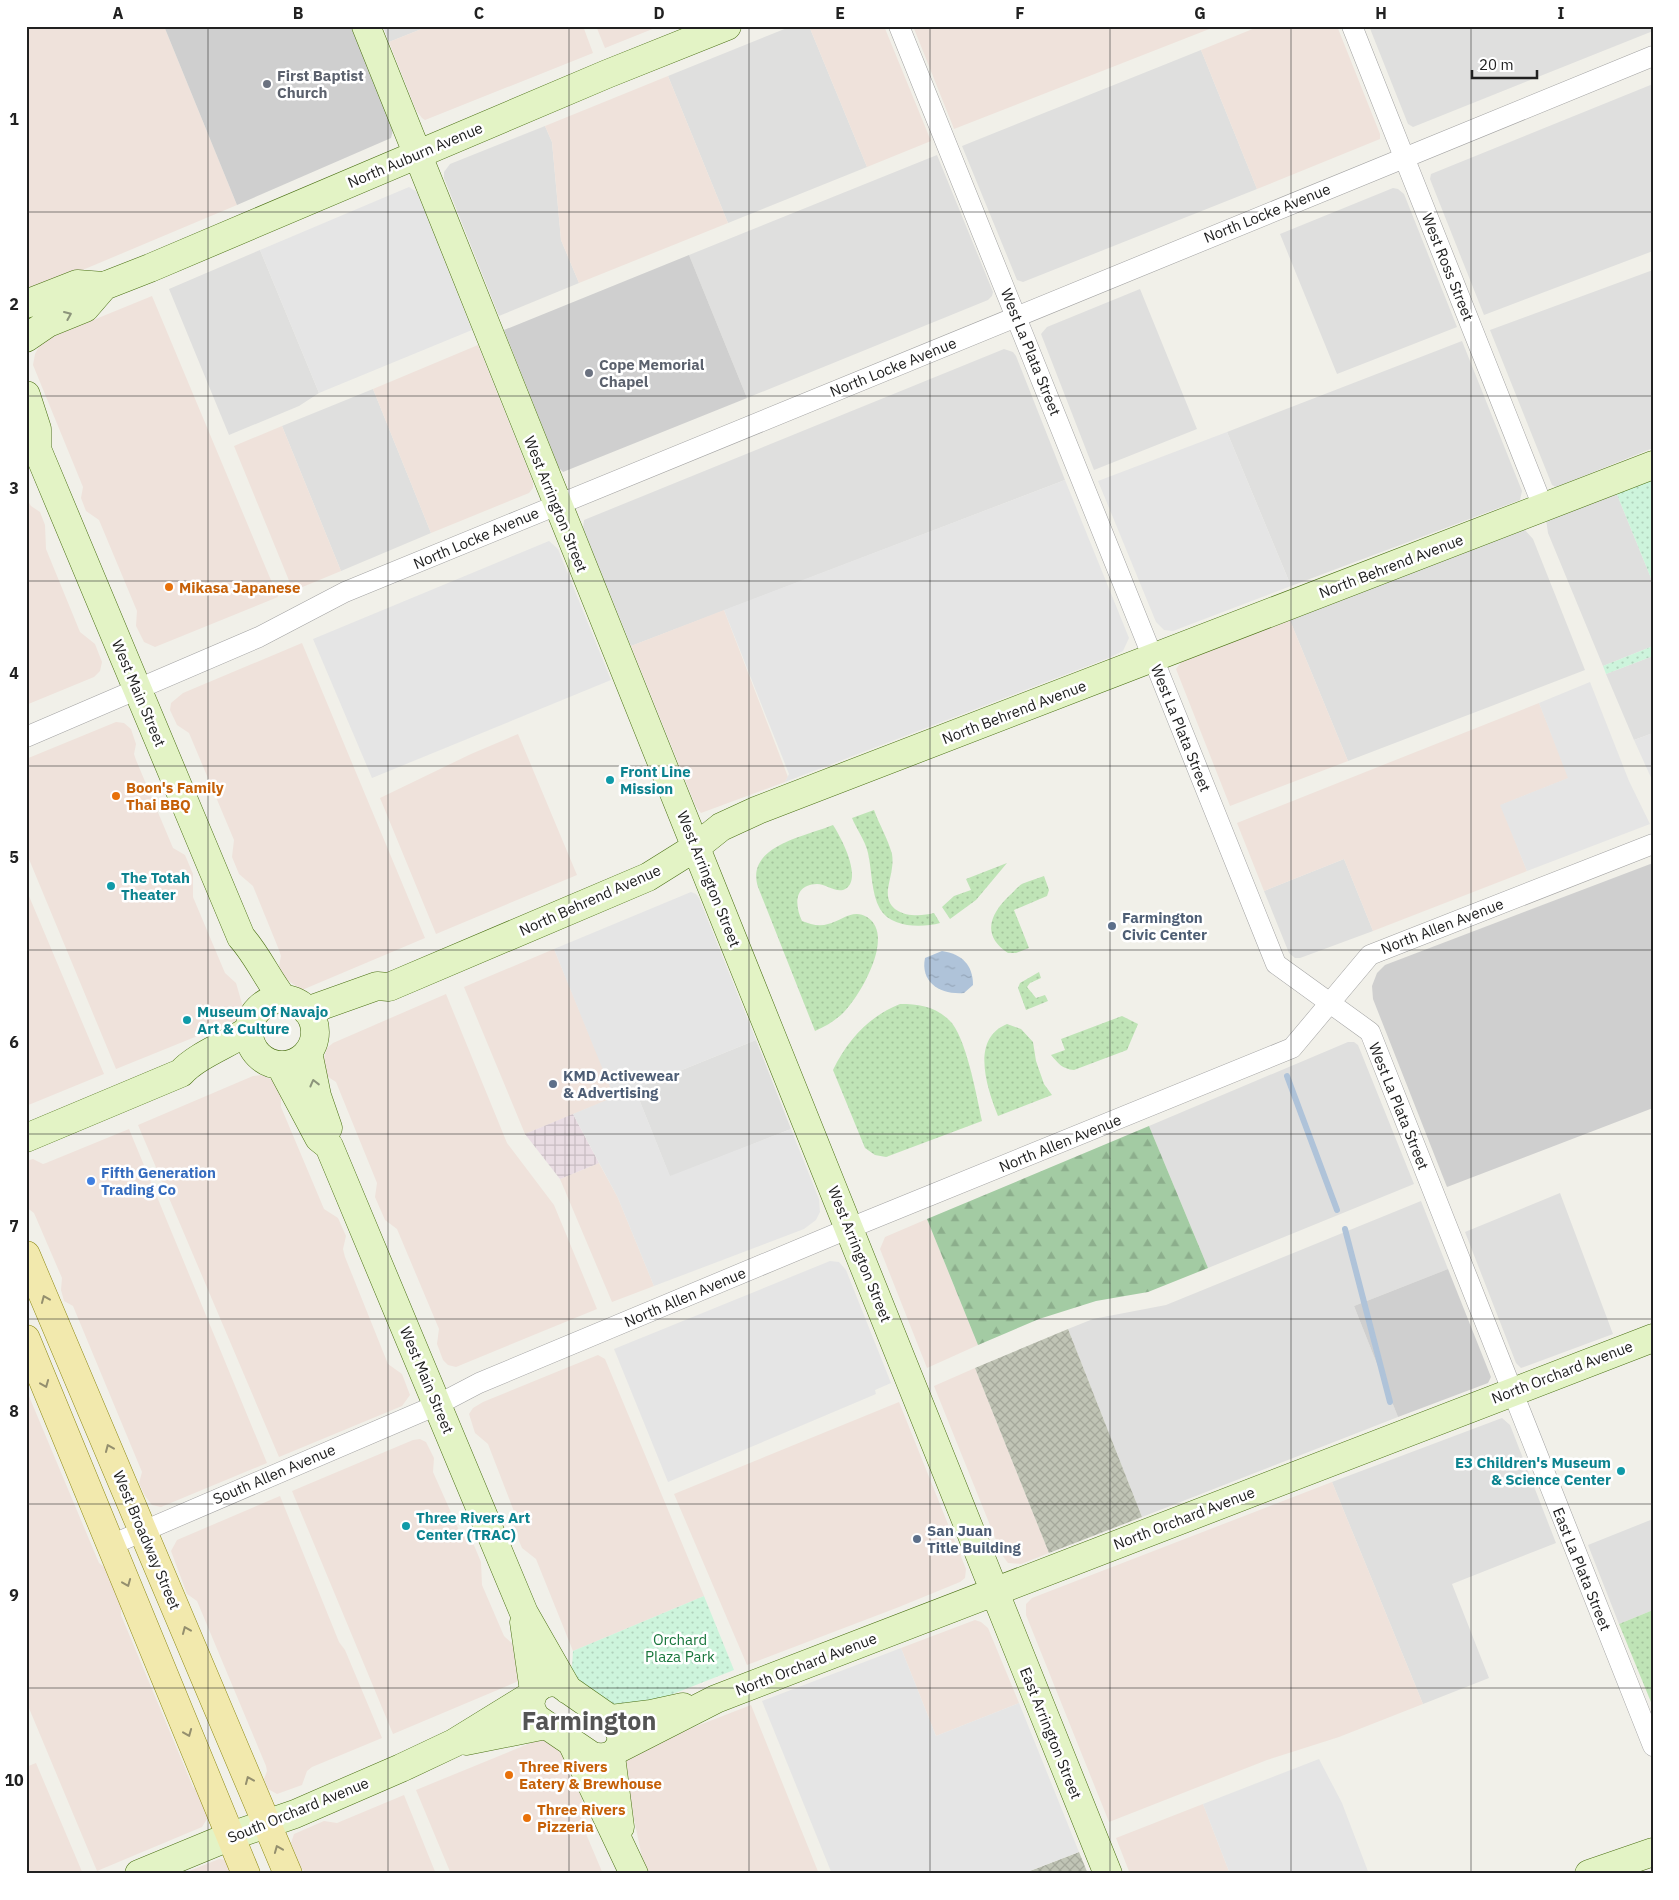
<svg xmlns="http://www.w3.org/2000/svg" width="1679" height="1900" font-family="'IBM Plex Sans',sans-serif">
<defs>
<pattern id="industrial-grid" width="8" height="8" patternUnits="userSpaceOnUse" patternTransform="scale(1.25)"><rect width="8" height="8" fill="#e9dce3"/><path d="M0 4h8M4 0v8" fill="none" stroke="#c8bcc2"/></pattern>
<pattern id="construction-cross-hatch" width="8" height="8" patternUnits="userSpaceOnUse" patternTransform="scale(1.25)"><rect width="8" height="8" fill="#c0c4b5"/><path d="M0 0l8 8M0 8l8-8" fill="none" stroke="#a5a89b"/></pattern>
<pattern id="grass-dots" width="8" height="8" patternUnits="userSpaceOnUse" patternTransform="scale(1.25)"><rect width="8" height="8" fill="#bfe4b6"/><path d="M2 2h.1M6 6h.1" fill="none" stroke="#a4c39c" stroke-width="1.8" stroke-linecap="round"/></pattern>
<pattern id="forest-firs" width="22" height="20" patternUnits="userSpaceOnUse" patternTransform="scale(1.25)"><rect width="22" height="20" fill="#a3cba3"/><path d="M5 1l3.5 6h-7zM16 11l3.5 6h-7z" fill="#8cae8c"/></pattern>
<pattern id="park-dots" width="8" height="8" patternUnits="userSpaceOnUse" patternTransform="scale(1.25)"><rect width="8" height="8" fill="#cdf4dc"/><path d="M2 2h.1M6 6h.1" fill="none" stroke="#b0d1bc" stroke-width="1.8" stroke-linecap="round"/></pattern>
<pattern id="water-ripples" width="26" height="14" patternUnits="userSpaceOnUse" patternTransform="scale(1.25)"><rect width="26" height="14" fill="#afc3d9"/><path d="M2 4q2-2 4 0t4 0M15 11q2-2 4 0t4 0" fill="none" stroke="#96a7ba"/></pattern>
</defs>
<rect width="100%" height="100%" fill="#f1f0e9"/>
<path fill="#dfdfde" d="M383,26H429L389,42Z
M792,26H809L867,167L728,223L668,76Z
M1369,26H1653V31L1413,127L1408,124Z
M1201,50L1257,189L1023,282L1017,280L962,146Z
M1653,84V251L1484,315L1430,179L1431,174Z
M545,126L552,142L561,240L579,283L499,316L444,178V172L450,164Z
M937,155L993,292L992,296L988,300L747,398L689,255Z
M1393,188L1398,189L1404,194L1457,327L1337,374L1280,234Z
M260,250L319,393L299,406L229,435L169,289Z
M1653,270V448L1556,487L1552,485L1490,330Z
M1140,289L1197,429L1094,470L1041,334L1047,327Z
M1462,341L1522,491L1520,500L1291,586L1227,432Z
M1004,349L1013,352L1016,356L1065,480L631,646L583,528L584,520Z
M373,389L431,533L341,571L282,426Z
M1616,492L1653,583V646L1603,666L1548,533L1546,519Z
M1523,528L1533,539L1585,670L1348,761L1289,618Z
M1653,656V733L1634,740L1606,674Z
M1344,859L1373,931L1300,958H1295L1289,953L1264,891Z
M756,1040L791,1129L670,1177L635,1089Z
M1348,1042H1354L1358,1045L1414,1184L1208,1268L1149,1126Z
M1560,1193L1613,1334L1521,1368L1516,1363L1465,1232Z
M1421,1201L1448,1269L1354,1306L1398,1417L1142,1517L1068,1329L1093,1319L1166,1305Z
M1502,1418L1510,1425L1556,1543L1452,1584L1489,1678L1423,1704L1332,1482Z
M1653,1519V1610L1619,1624L1588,1545Z"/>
<path fill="#efe2db" d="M26,26H164L237,205L35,290H26Z
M429,26H583L593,53L425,120L422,118L416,110L389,42Z
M596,26H660L605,48Z
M809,26H884L931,141L867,167Z
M913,26H1217L954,129Z
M1260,26H1337L1380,134V139L1257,189L1201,50Z
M668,76L728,223L579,283L561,240L552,142L545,126Z
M152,296L278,597L155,647L144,642L136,626L137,611L99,520L86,511L81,498L83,487L33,365L35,354L42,341Z
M478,345L533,482V488L529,493L431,533L373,389Z
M282,426L341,571L300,588L290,583L234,446Z
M26,498L31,506L40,512L45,525L46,549L80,632L95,644L102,662L100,671L94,677L26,705Z
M724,610L788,777L785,782L701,813L696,807L631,646Z
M1289,618L1348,761L1230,806L1176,669L1183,660Z
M302,643L425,938L302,990L284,978L279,966L281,956L279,950L253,886L239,874L232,857L234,840L189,733L177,725L170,710L171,703L183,693Z
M1539,703L1569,778L1501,805L1527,871L1373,931L1344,859L1264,891L1237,823Z
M116,722L124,723L131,729L136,744L134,754L136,760L173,848L185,855L193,874V897L225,973L236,983L243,1007L237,1020L116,1069L26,852V759Z
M518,734L577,875L436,934L380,798L471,754Z
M26,889L104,1074L26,1106Z
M554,949L615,1097L525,1134L464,987Z
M446,994L507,1143L554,1205L597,1309L456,1367L448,1365L443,1360L437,1344L439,1329L397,1229L385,1220L375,1197L377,1183L336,1082L325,1075L322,1065L327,1048L333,1043Z
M261,1075L275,1081L281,1096V1107L324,1209L338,1218L346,1236L343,1249L345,1257L388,1364L402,1374L410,1395L402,1406L279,1457L138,1125L253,1076Z
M129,1129L267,1463L161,1507L152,1505L145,1496L139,1483L142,1472L73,1306L64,1301L61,1290L62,1278L34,1213L26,1207V1161L33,1159L43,1164L46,1163Z
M599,1163L618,1198L654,1286L612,1302L560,1179Z
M927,1219L978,1345L927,1368L880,1249L885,1237Z
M598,1355L605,1359L704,1596L573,1651L536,1559L522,1548L514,1529L515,1514L488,1444L475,1433L469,1414L473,1408L483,1402Z
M975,1368L1049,1553L1021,1564L1008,1563L1002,1555L934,1386Z
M26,1389L99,1563L107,1569L121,1602V1615L193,1787L200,1792L209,1816L202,1827L97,1871L26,1701Z
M899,1402L966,1569L965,1578L960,1582L899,1607L747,1665L674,1494Z
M420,1439L426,1442L434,1458L433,1472L461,1535L473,1543L481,1562L482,1585L504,1636L516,1647L521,1680L393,1734L292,1491L413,1440Z
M1332,1482L1423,1704L1339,1737L1267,1760L1109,1822L1026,1615V1604L1032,1598Z
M280,1496L339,1642L345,1650L382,1738L312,1767L307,1771L302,1785L277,1794L268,1789L264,1779L267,1771L266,1766L197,1601L187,1594L171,1551L177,1540Z
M975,1620L981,1622L988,1628L1019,1703L936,1736L901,1648Z
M751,1705L819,1874H649L642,1857L623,1767L624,1760L635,1750Z
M545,1737L558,1744L582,1799L581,1822L603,1874H451L416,1790Z
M36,1763L83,1874H26V1767Z
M404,1795L436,1874H307L301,1868L291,1843L294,1834L324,1821L337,1823Z
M1203,1804L1230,1874H1130L1116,1838Z
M219,1859L226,1860L236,1874H182Z"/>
<path fill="url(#industrial-grid)" d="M573,1114L599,1163L560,1179L525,1134Z"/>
<path fill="#cfcfcf" d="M164,26H351L393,130L391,138L237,205Z
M689,255L747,398L563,472L559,468L504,330Z
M1653,863V1108L1447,1187L1373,999L1372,986L1377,973L1385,965Z
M1448,1269L1491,1377L1488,1383L1398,1417L1354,1306Z"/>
<path fill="url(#construction-cross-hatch)" d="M1068,1329L1142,1517L1049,1553L975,1368Z
M1079,1852L1088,1874H1022Z"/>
<path fill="url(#grass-dots)" d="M874,810C879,824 888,839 892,854C894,866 890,876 888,889C885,916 915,918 934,913L940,923C922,928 891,928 880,909C871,893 872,870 868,853C865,840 857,830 852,818Z
M833,825C841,837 865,882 843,890C834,892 826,884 817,884C793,885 795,906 802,921C810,924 819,927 828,924C841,921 853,908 867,917C896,935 860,996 844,1012C835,1021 826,1026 815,1031L758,887C745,846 804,837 833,825Z
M1007,863L976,900L950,919L942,907L954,896L971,890L966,879Z
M1044,876L1049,890L1047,896L1014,910L1029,948L1016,953H1008C981,935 990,914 1010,895C1014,892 1017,887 1022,884C1028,881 1037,879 1044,876Z
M1039,972L1041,978L1030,983L1027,987L1036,998L1045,995L1048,1001L1026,1010L1018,988L1020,983Z
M900,1004C918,1004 935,1006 949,1020C966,1035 977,1098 982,1121L886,1157L875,1155L865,1148L833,1070C847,1041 869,1016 900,1004Z
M1122,1016L1138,1024L1127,1050L1074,1070C1062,1069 1058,1063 1051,1055L1065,1050L1061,1039Z
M1007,1024L1021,1029L1033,1042L1036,1061L1044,1084L1052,1095L998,1116C987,1088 970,1039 1007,1024Z
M1653,1610V1707L1619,1624Z"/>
<path fill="url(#forest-firs)" d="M1149,1126L1208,1268L1148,1292L1096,1301L1039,1319L978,1345L927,1219Z"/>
<path fill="url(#park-dots)" d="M1653,478V583L1616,492Z
M1653,646V656L1606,674L1603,666Z
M704,1596L734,1670L645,1705L620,1709L584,1692L572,1668L573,1651Z"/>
<path fill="#e5e5e5" d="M409,187L417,192L472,330L319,393L260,250Z
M1227,432L1291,586L1173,631L1164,630L1156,622L1098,481Z
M1065,480L1129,638L1123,651L1111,657L785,782L789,774L724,610Z
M549,541L558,549L611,680L372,778L313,639Z
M1590,682L1629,781L1650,824L1527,871L1500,805L1568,778L1539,703Z
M1653,733V782L1634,740Z
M691,892L696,894L699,898L756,1040L635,1089L670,1176L791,1129L819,1199L820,1212L816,1220L804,1229L654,1286L618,1198L573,1114L614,1097L554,949Z
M830,1261L839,1262L846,1270L891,1383L875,1390L876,1394L668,1482L614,1349Z
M901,1648L936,1736L1019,1703L1079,1852L1022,1874H832L762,1701Z
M1319,1759L1342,1803L1369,1874H1230L1203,1804Z"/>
<path fill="url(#water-ripples)" d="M942,951C962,954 973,965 973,985L964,993C941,995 920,983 925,958Z"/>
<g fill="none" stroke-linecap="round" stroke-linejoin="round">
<path stroke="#afc3d9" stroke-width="6" d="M1287,1076L1337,1210
M1345,1229L1390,1402"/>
<defs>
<path id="street" d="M899,26L1276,964L1370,1032L1653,1746
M1352,26L1543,507
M26,737L259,637L345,592L1653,56
M111,1545L437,1405L479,1383L850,1228L1292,1048L1370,955L1653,844"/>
<path id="secondary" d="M366,26L1108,1874
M26,304L77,284L104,286L150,268L607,74L727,26
M26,338L48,323L85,308L104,286
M26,395L37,429V449L241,937C258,956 268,980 284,1000
M249 1032a33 33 0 1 1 66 0a33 33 0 1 1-66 0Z
M307,1011L377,986L389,987L648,877L696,847L721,827L758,810L1653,465
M308,1052L317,1096L328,1128
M280,1065L319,1138L329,1146L524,1613L568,1690
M26,1138L181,1073C197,1055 229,1044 249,1030
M524,1622L534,1691
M552,1682L560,1684L616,1723L622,1738C619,1754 608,1760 592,1756L536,1718L532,1711L530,1703L534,1691L543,1684Z
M611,1719L651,1714L683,1707
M466,1741L546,1725
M572,1743L634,1874
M618,1749L716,1699L1653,1338
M611,1756L620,1827
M139,1874L231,1836L295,1814L401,1768L454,1743L532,1695
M1589,1874L1653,1852"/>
<path id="primary" d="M26,1255L288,1874
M26,1339L246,1874"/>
</defs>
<use href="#street" stroke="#a2a2a2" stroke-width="21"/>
<use href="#secondary" stroke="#496f12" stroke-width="29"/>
<use href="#primary" stroke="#8d8912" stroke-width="29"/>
<use href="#street" stroke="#fff" stroke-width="20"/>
<use href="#secondary" stroke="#e3f3c5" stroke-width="28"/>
<use href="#primary" stroke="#f2e9ad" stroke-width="28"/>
</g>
<defs><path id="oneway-chevron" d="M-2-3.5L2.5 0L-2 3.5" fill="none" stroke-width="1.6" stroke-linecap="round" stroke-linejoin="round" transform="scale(1.25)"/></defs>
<g stroke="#8c947b">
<use href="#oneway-chevron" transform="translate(68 315) rotate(-23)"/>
<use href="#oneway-chevron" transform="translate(314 1083) rotate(-104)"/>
</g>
<g stroke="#948f6e">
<use href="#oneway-chevron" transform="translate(45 1299) rotate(-113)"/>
<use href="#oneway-chevron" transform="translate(45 1384) rotate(68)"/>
<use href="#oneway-chevron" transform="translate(109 1448) rotate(-113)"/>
<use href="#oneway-chevron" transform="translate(127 1583) rotate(68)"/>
<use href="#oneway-chevron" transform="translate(186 1630) rotate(-113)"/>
<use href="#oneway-chevron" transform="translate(188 1733) rotate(68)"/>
<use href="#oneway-chevron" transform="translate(249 1780) rotate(-113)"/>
<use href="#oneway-chevron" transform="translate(278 1849) rotate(-112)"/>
</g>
<path fill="none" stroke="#212121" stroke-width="1" stroke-opacity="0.55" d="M208,26V1874M388,26V1874M569,26V1874M749,26V1874M930,26V1874M1110,26V1874M1291,26V1874M1471,26V1874M26,212H1653M26,396H1653M26,581H1653M26,766H1653M26,950H1653M26,1134H1653M26,1319H1653M26,1504H1653M26,1688H1653"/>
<g fill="#6b7280" stroke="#fff" stroke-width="2">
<circle cx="267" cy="84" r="5"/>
<circle cx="589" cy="373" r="5"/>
</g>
<g fill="#e8710a" stroke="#fff" stroke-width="2">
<circle cx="169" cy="587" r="5"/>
<circle cx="116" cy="796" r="5"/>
<circle cx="509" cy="1775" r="5"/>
<circle cx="527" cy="1818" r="5"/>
</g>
<g fill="#0f9aa8" stroke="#fff" stroke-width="2">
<circle cx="610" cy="780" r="5"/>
<circle cx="111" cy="886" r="5"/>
<circle cx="187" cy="1020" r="5"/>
<circle cx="1621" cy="1471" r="5"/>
<circle cx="406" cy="1526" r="5"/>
</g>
<g fill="#5c6f8a" stroke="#fff" stroke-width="2">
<circle cx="1112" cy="926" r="5"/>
<circle cx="553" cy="1084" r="5"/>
<circle cx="917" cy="1539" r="5"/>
</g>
<circle fill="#3f7fe0" stroke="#fff" stroke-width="2" cx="91" cy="1181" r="5"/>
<g text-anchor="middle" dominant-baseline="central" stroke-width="5" stroke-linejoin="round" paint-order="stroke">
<g font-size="15" font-weight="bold" fill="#5b616d" stroke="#fff" text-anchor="start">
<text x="277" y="75">First Baptist<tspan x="277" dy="17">Church</tspan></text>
<text x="599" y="364">Cope Memorial<tspan x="599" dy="17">Chapel</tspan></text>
</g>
<g font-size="15" fill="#212121" stroke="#fff">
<text transform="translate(415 155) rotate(-23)">North Auburn Avenue</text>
<text transform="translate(1267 213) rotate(-22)">North Locke Avenue</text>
<text transform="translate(1448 267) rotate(68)">West Ross Street</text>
<text transform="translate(1031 352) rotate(68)">West La Plata Street</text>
<text transform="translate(893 367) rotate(-22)">North Locke Avenue</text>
<text transform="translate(556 504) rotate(68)">West Arrington Street</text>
<text transform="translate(476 538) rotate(-23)">North Locke Avenue</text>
<text transform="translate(1391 566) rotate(-21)">North Behrend Avenue</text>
<text transform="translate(139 693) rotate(67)">West Main Street</text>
<text transform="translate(1014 712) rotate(-21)">North Behrend Avenue</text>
<text transform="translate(1181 728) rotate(68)">West La Plata Street</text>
<text transform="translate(709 879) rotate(68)">West Arrington Street</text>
<text transform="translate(590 900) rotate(-24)">North Behrend Avenue</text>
<text transform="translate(1442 926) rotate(-21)">North Allen Avenue</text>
<text transform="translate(1399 1106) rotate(68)">West La Plata Street</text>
<text transform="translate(1060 1143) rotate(-22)">North Allen Avenue</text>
<text transform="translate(860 1254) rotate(68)">West Arrington Street</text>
<text transform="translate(685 1297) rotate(-23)">North Allen Avenue</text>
<text transform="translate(1562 1372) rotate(-21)">North Orchard Avenue</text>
<text transform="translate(427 1380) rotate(67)">West Main Street</text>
<text transform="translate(274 1474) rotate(-23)">South Allen Avenue</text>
<text transform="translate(1184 1518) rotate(-21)">North Orchard Avenue</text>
<text transform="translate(147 1540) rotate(67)">West Broadway Street</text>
<text transform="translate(1582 1569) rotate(68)">East La Plata Street</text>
<text transform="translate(806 1664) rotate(-21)">North Orchard Avenue</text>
<text transform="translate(1051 1733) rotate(68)">East Arrington Street</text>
<text transform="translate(298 1810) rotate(-22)">South Orchard Avenue</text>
</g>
<g font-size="15" font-weight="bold" fill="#c56008" stroke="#fff" text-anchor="start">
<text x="179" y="587">Mikasa Japanese</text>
<text x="126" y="787">Boon's Family<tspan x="126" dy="17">Thai BBQ</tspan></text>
<text x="519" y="1766">Three Rivers<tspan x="519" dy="17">Eatery &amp; Brewhouse</tspan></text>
<text x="537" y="1809">Three Rivers<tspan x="537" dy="17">Pizzeria</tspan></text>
</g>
<g font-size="15" font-weight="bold" fill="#0d838f" stroke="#fff" text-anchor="start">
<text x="620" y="771">Front Line<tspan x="620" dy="17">Mission</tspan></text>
<text x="121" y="877">The Totah<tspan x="121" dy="17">Theater</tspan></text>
<text x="197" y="1011">Museum Of Navajo<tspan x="197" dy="17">Art &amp; Culture</tspan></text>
<text x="1611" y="1462" text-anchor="end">E3 Children's Museum<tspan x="1611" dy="17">&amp; Science Center</tspan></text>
<text x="416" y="1517">Three Rivers Art<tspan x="416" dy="17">Center (TRAC)</tspan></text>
</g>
<g font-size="15" font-weight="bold" fill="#4e5e75" stroke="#fff" text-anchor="start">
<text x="1122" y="917">Farmington<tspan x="1122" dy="17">Civic Center</tspan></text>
<text x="563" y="1075">KMD Activewear<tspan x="563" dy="17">&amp; Advertising</tspan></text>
<text x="927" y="1530">San Juan<tspan x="927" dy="17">Title Building</tspan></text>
</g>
<g font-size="15" font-weight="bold" fill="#366cbe" stroke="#fff" text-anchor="start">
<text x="101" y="1172">Fifth Generation<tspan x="101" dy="17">Trading Co</tspan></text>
</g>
<g font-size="15" fill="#19763c" stroke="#fff">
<text x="680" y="1639">Orchard<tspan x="680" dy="17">Plaza Park</tspan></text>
</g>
<g font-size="25" font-weight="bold" fill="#545454" stroke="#fff">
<text x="589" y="1720">Farmington</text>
</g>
</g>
<rect width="1679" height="1900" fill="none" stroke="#ffffff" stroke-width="55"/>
<path d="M1472 70v8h65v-8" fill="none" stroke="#212121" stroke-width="2.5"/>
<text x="1479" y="70" font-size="15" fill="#212121" stroke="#ffffff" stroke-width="4" paint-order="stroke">20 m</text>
<rect x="28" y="28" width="1624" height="1844" fill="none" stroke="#212121" stroke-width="2"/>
<g font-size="16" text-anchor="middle" font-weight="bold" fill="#212121">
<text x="118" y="19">A</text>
<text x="298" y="19">B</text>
<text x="479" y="19">C</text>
<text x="659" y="19">D</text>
<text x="840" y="19">E</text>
<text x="1020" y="19">F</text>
<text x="1200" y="19">G</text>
<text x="1381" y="19">H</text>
<text x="1561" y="19">I</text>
<text x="14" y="125">1</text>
<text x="14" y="310">2</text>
<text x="14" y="494">3</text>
<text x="14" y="679">4</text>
<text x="14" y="863">5</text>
<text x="14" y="1048">6</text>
<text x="14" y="1232">7</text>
<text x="14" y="1417">8</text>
<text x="14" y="1601">9</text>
<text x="14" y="1786">10</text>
</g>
</svg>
